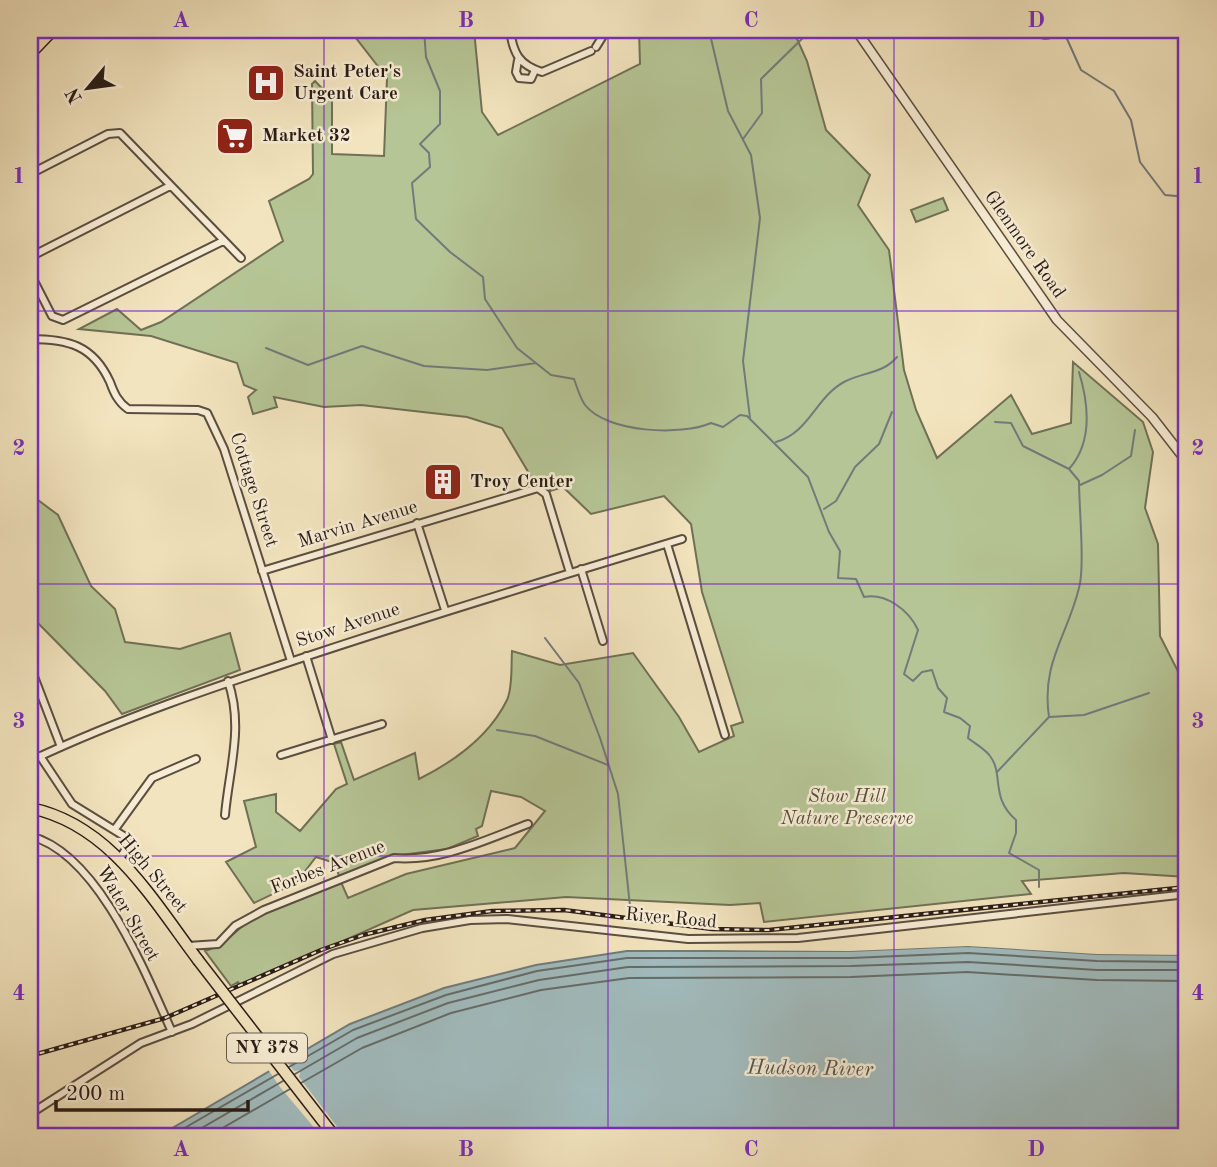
<svg xmlns="http://www.w3.org/2000/svg" width="1217" height="1167" font-family="'Old Standard TT',serif">
<rect width="100%" height="100%" fill="#f2e4be"/>
<filter id="stains"><feTurbulence type="fractalNoise" baseFrequency=".00286" numOctaves="4"/><feColorMatrix values="0 0 0 0 .2 0 0 0 0 .09 0 0 0 0 .02 0 0 0 .5 -.17"/></filter>
<radialGradient id="worn" r=".72"><stop offset=".6" stop-color="#630" stop-opacity="0"/><stop offset="1" stop-color="#630" stop-opacity=".3"/></radialGradient>
<path fill="#b6c595" stroke="#707056" stroke-width="2" d="M359,30H474L482,112L498,135L640,64L639,30H793L807,61L826,130L870,175L858,205L889,250L904,370L916,410L937,458L1011,395L1032,434L1071,423L1073,362L1143,422L1153,452L1145,508L1158,544L1160,636L1187,689V877L1124,873L1022,881L1031,894L764,922L760,903L730,905L566,897L413,910L241,986L238,982L231,986L205,951C227,945 238,926 259,915C285,902 314,895 341,882L348,898L406,874L515,848L545,811L521,797L491,791L482,826L476,829L478,836L447,849L393,856L339,876L335,863L316,857L296,883L254,903L226,862L256,847L244,801L276,794V812L300,831L336,789L347,784L334,744L341,742L354,780L415,753L419,779C455,761 489,737 507,700C513,687 511,665 512,651L560,665L633,653L679,717L699,752L734,736L731,726L743,722L702,592L691,524L664,496L591,514L563,487L550,491L546,477L533,480L502,428L467,417L361,405L324,407L274,397L277,407L253,414L248,397L256,390L244,385L237,363L151,336L79,329L117,309L141,330L161,322L283,241L269,201L309,179L313,174L312,84L315,81L332,99V154L384,156L387,78L356,38Z
M943,198L948,210L916,222L911,210Z
M30,494L58,515L91,586L115,609L125,642L180,649L230,633L240,670L122,714L105,691L30,615Z"/>
<path fill="#a1bbbd" stroke="#717b7b" stroke-width="2" d="M968,946L1097,954L1187,955V1137H157L350,1024L444,988L536,965L627,951H850Z"/>
<path fill="#f2e4be" d="M968,943L1098,951H1187V955L1097,954L968,946L850,951L709,950V947H850Z
M284,1058L294,1071L301,1070L299,1077L345,1137H322L280,1087L267,1068Z"/>
<g fill="none" stroke-linecap="round" stroke-linejoin="round">
<path stroke="#656c6a" stroke-width="2" d="M289,1067L353,1030L446,995L537,971L627,958H851L968,953L1097,961L1187,962
M295,1074L357,1038L448,1003L539,980L628,967L851,966L968,962L1097,970H1187
M301,1083L362,1048L451,1013L541,990L629,978L851,977L967,972L1097,980L1187,981
M169,1137L278,1074
M186,1137L283,1081
M207,1137L290,1089"/>
<path stroke="#717b7b" stroke-width="2" d="M424,30L426,57L440,91V124L420,144L429,153L430,167L412,183L416,219L450,252L483,277L485,299L517,348L551,375L574,379C577,387 580,398 585,405C607,433 682,436 711,423L723,427L740,415L747,416L808,477L829,532L840,551L838,578L856,579L864,597C886,593 909,610 918,630L904,674L913,681L922,672L932,670L938,688L947,698L944,712L960,718L970,726L968,738C974,743 985,749 990,756C1004,774 990,798 1016,820V833L1009,853L1039,870V887
M709,30L728,111L751,155L760,218L743,361L750,418
M1026,30C1039,39 1048,44 1061,31
M1063,30L1081,70L1114,91L1131,120L1140,162L1165,195L1187,197
M743,139L762,113L761,79L811,30
M266,348L308,365L362,346L424,366L487,370L536,363
M995,422L1011,423L1023,446L1069,469L1079,481C1079,508 1085,566 1079,588C1067,637 1041,663 1049,717L997,772
M776,442C809,433 816,397 844,382C862,372 883,374 897,357
M1069,469C1093,442 1089,405 1079,372
M1080,485L1102,475L1131,456L1135,430
M824,509L836,501L855,467L879,444L892,412
M545,638L579,683L600,738L618,794L630,906
M1049,717L1084,715L1149,693
M497,730L535,736L608,765"/>
<defs>
<path id="minor" d="M35,30L41,41
M510,30C513,53 519,65 542,72L591,51
M605,30H615
M596,47L606,31
M518,60L516,72L519,78L531,79L535,70
M30,174L108,134L120,133L241,258
M30,257L170,186
M30,273L52,316L63,320L223,241
M30,339C68,339 93,345 110,382C114,393 118,402 128,409L198,410L207,413L224,449L291,661
M417,523L445,610
M667,544L725,735
M581,569L603,641
M262,571L538,488L546,494L570,573
M306,656L332,740
M30,666L61,747
M281,755L382,724
M40,756L72,804L127,838L128,846L120,858
M30,761C123,717 220,685 317,653C438,613 560,576 682,539
M225,815C229,769 244,727 228,681
M115,829L152,778L196,759
M30,836C98,853 145,972 172,1032
M188,946L218,944L235,926L264,910L394,858C441,862 485,840 528,824
M30,1114L141,1043L192,1024L333,954L422,928L470,920L507,919L688,939L798,938L1187,894"/>
<path id="tertiary" d="M856,30L1057,320L1152,417L1187,462"/>
<path id="primary" d="M30,54L53,30
M30,808C110,824 152,899 198,960"/>
</defs>
<use href="#minor" stroke="#5b4e41" stroke-width="10"/>
<use href="#tertiary" stroke="#5b4e41" stroke-width="11"/>
<use href="#primary" stroke="#291c17" stroke-width="13"/>
<use href="#minor" stroke="#f7edd5" stroke-width="6"/>
<use href="#tertiary" stroke="#f7edd5" stroke-width="8"/>
<use href="#primary" stroke="#f2e4be" stroke-width="10"/>
<defs>
<path id="rail" d="M30,1056L165,1018L321,950L363,935L425,920L492,911L564,910L712,929L769,930L1187,887"/>
</defs>
<use href="#rail" stroke="#291c17" stroke-width="4.5"/>
<use href="#rail" stroke="#f7edd5" stroke-width="2" stroke-dasharray="5" stroke-linecap="butt"/>
<defs>
<path id="primary-bridge" d="M198,960L335,1137"/>
</defs>
<use href="#primary-bridge" stroke="#291c17" stroke-width="13" stroke-linecap="butt"/>
<use href="#primary-bridge" stroke="#f2e4be" stroke-width="10"/>
</g>
<path fill="none" stroke="#7b2cbf" stroke-width="2" stroke-opacity="0.55" d="M324,30V1137M608,30V1137M894,30V1137M30,311H1187M30,584H1187M30,856H1187"/>
<defs>
<symbol id="hospital-square" viewBox="-11 -11 22 22"><rect x="-9" y="-9" width="18" height="18" rx="4" fill="#8f2418" stroke="#f7edd5"/><path d="M-5-5h3v3.5h4V-5h3V5h-3V1.5h-4V5h-3Z" fill="#fff"/></symbol>
<symbol id="supermarket-square" viewBox="-11 -11 22 22"><rect x="-9" y="-9" width="18" height="18" rx="4" fill="#8f2418" stroke="#f7edd5"/><path d="M-6-5.5h2.5l.6 2H6L4.5 2H-2.5L-4.4-4H-6ZM-1.5 3.2a1.3 1.3 0 1 0 .1 0ZM3 3.2a1.3 1.3 0 1 0 .1 0Z" fill="#fff"/></symbol>
<symbol id="building-square" viewBox="-11 -11 22 22"><rect x="-9" y="-9" width="18" height="18" rx="4" fill="#8f2418" stroke="#f7edd5"/><path d="M-4-6H4V6H1V3H-1V6H-4ZM-2.5-4.3h1.7v1.8h-1.7ZM.8-4.3h1.7v1.8H.8ZM-2.5-1h1.7V.8h-1.7ZM.8-1h1.7V.8H.8Z" fill="#fff"/></symbol>
</defs>
<g fill-rule="evenodd">
<use href="#hospital-square" x="244" y="61" width="44" height="44"/>
<use href="#supermarket-square" x="213" y="114" width="44" height="44"/>
<use href="#building-square" x="421" y="460" width="44" height="44"/>
</g>
<g text-anchor="middle" dominant-baseline="central" stroke-width="5" stroke-linejoin="round" paint-order="stroke">
<rect fill="#f7edd5" stroke="#675b50" stroke-width="2" x="227" y="1033.5" width="80" height="29" rx="5"/>
<g font-size="18" font-weight="bold" fill="#291c17">
<text x="267" y="1048">NY 378</text>
</g>
<g font-size="19" font-weight="bold" fill="#291c17" stroke="#f7edd5" text-anchor="start">
<text x="293" y="72">Saint Peter's<tspan x="293" dy="22">Urgent Care</tspan></text>
<text x="262" y="136">Market 32</text>
<text x="470" y="482">Troy Center</text>
</g>
<g font-size="19" fill="#291c17" stroke="#f7edd5">
<text transform="translate(1024 245) rotate(55)">Glenmore Road</text>
<text transform="translate(253 490) rotate(72)">Cottage Street</text>
<text transform="translate(358 525) rotate(-17)">Marvin Avenue</text>
<text transform="translate(348 626) rotate(-18)">Stow Avenue</text>
<text transform="translate(328 868) rotate(-21)">Forbes Avenue</text>
<text transform="translate(152 874) rotate(50)">High Street</text>
<text transform="translate(127 914) rotate(60)">Water Street</text>
<text transform="translate(671 919) rotate(5)">River Road</text>
</g>
<g font-size="19" font-style="italic" fill="#534f3d" stroke="#f7edd5">
<text x="847" y="797">Stow Hill<tspan x="847" dy="22">Nature Preserve</tspan></text>
</g>
<g font-size="21" font-style="italic" fill="#535451" stroke="#f7edd5">
<text transform="translate(810 1069) rotate(1)">Hudson River</text>
</g>
</g>
<rect width="1217" height="1167" fill="none" stroke="#f2e4be" stroke-width="77"/>
<g transform="translate(88 88) rotate(241)" stroke="#f7edd5" stroke-width="5" paint-order="stroke">
<path d="M0-5L12 26L0 18L-12 26Z" fill="#291c17"/>
<text y="-10" font-size="19" font-weight="bold" text-anchor="middle" fill="#291c17">N</text>
</g>
<path d="M56 1100v10h192v-10" fill="none" stroke="#291c17" stroke-width="3.5"/>
<text x="66" y="1100" font-size="21" fill="#291c17" stroke="#f7edd5" stroke-width="5" paint-order="stroke">200 m</text>
<rect x="38" y="38" width="1140" height="1090" fill="none" stroke="#7b2cbf" stroke-width="2.5"/>
<g font-size="23" text-anchor="middle" font-weight="bold" fill="#7b2cbf">
<text x="181" y="27">A</text>
<text x="466" y="27">B</text>
<text x="751" y="27">C</text>
<text x="1036" y="27">D</text>
<text x="19" y="183">1</text>
<text x="1198" y="183">1</text>
<text x="19" y="455">2</text>
<text x="1198" y="455">2</text>
<text x="19" y="728">3</text>
<text x="1198" y="728">3</text>
<text x="19" y="1000">4</text>
<text x="1198" y="1000">4</text>
<text x="181" y="1156">A</text>
<text x="466" y="1156">B</text>
<text x="751" y="1156">C</text>
<text x="1036" y="1156">D</text>
</g>
<rect width="100%" height="100%" filter="url(#stains)"/>
<rect width="100%" height="100%" fill="url(#worn)"/>
</svg>
